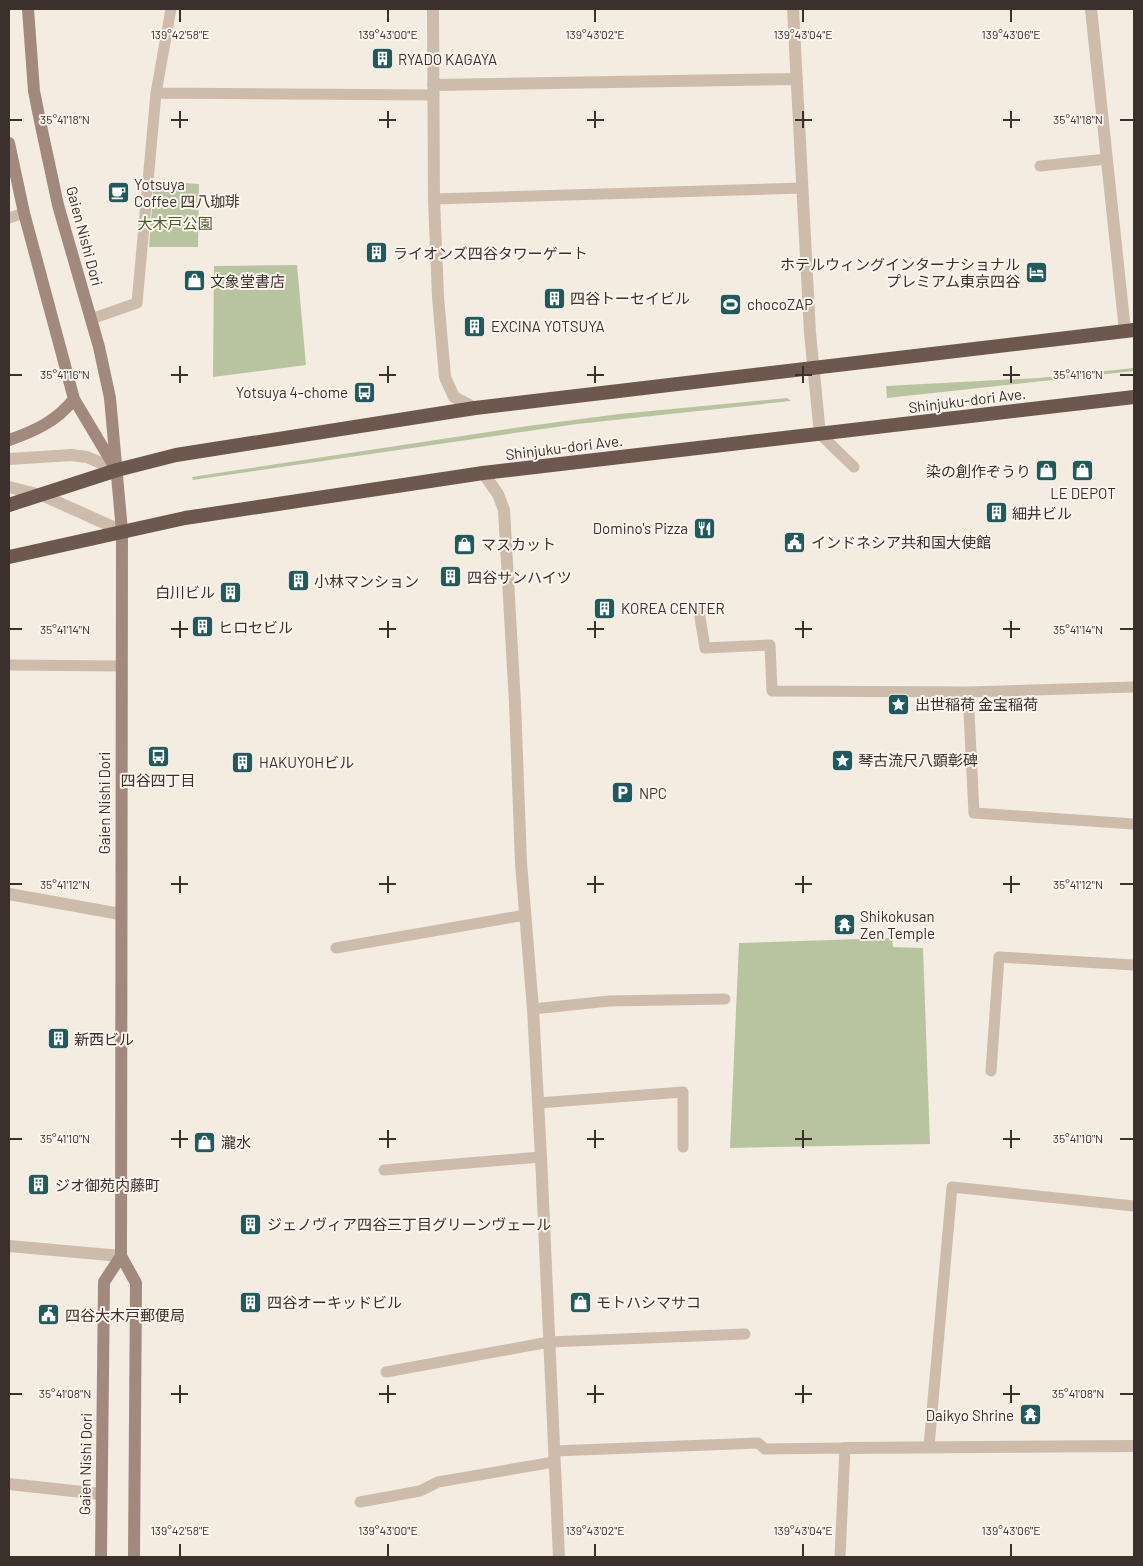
<svg xmlns="http://www.w3.org/2000/svg" width="1143" height="1566" font-family="Barlow,'Noto Sans JP',sans-serif">
<rect width="100%" height="100%" fill="#f4ebe1"/>
<path fill="#b8c4a0" d="M154,181L199,184L198,247H149Z
M297,265L306,365L213,377L214,266Z
M1134,368V371L887,398L886,386L1039,378Z
M787,398L791,401L577,424L193,480L192,477L528,426L619,414Z
M892,938L893,947L923,948L930,1144L730,1148L739,943Z"/>
<g fill="none" stroke-linecap="round" stroke-linejoin="round">
<path stroke="#cdbbac" stroke-width="11" d="M156,93L434,95
M1040,166L1107,159
M434,199L802,188
M9,218L24,213
M91,319L137,303L156,93L171,9
M820,434L854,467
M699,611L705,648L770,645L772,691L968,692L1134,687
M9,665L121,666
M968,692L974,813L1134,824
M336,948L525,915
M533,1009L609,1001L725,999
M991,1071L999,957L1134,965
M538,1103L683,1092V1147
M384,1170L541,1157
M386,1372L549,1342L745,1334
M929,1446L952,1187L1134,1206
M554,1451L758,1443L765,1449L845,1448L840,1557
M360,1502L420,1491L438,1482L554,1462"/>
<path stroke="#cdbbac" stroke-width="12" d="M433,9L434,199L438,297L445,377L454,397L475,408
M793,9L810,333L820,434
M1091,9L1125,331
M433,85L797,79
M483,473L498,494L504,510L515,703L521,863L533,1009L541,1157L559,1557
M9,894L120,914
M9,1246L121,1256
M845,1448L1134,1446
M9,1484L101,1494"/>
<path stroke="#cdbbac" stroke-width="12" d="M9,459L71,455L87,457L117,470
M9,487L44,496L122,531"/>
<path stroke="#a18a7d" stroke-width="12" d="M28,9L34,91L40,121L58,205L99,347L110,398L122,531L121,1256L136,1283L134,1557
M9,143L24,213L74,399L114,466
M9,440C35,431 57,421 74,399
M101,1557L104,1282L121,1256"/>
<path stroke="#6c584f" stroke-width="14" d="M9,505L117,470L176,455L475,408L1134,330
M9,557L185,518L483,473L1134,397"/>
</g>
<path fill="none" stroke="#3b302b" stroke-width="2" d="M180,10V22M388,10V22M595,10V22M803,10V22M1011,10V22M180,111V128M388,111V128M595,111V128M803,111V128M1011,111V128M10,120H22M171,120H188M379,120H396M587,120H604M795,120H812M1003,120H1020M1120,120H1133M180,366V383M388,366V383M595,366V383M803,366V383M1011,366V383M10,375H22M171,375H188M379,375H396M587,375H604M795,375H812M1003,375H1020M1120,375H1133M180,621V638M388,621V638M595,621V638M803,621V638M1011,621V638M10,629H22M171,629H188M379,629H396M587,629H604M795,629H812M1003,629H1020M1120,629H1133M180,876V893M388,876V893M595,876V893M803,876V893M1011,876V893M10,884H22M171,884H188M379,884H396M587,884H604M795,884H812M1003,884H1020M1120,884H1133M180,1130V1148M388,1130V1148M595,1130V1148M803,1130V1148M1011,1130V1148M10,1139H22M171,1139H188M379,1139H396M587,1139H604M795,1139H812M1003,1139H1020M1120,1139H1133M180,1385V1403M388,1385V1403M595,1385V1403M803,1385V1403M1011,1385V1403M10,1394H22M171,1394H188M379,1394H396M587,1394H604M795,1394H812M1003,1394H1020M1120,1394H1133M180,1544V1556M388,1544V1556M595,1544V1556M803,1544V1556M1011,1544V1556"/>
<defs>
<symbol id="building-square" viewBox="-11 -11 22 22"><rect x="-9" y="-9" width="18" height="18" rx="4" fill="#1f5a5e" stroke="#fbf5ee"/><path d="M-4-6H4V6H1V3H-1V6H-4ZM-2.5-4.3h1.7v1.8h-1.7ZM.8-4.3h1.7v1.8H.8ZM-2.5-1h1.7V.8h-1.7ZM.8-1h1.7V.8H.8Z" fill="#fff"/></symbol>
<symbol id="cafe-square" viewBox="-11 -11 22 22"><rect x="-9" y="-9" width="18" height="18" rx="4" fill="#1f5a5e" stroke="#fbf5ee"/><path d="M-5.5-4.5H6V0H3Q3 3.5 0 3.5H-2.5Q-5.5 3.5-5.5 0ZM3-3.2v2h1.7v-2ZM-6 4.5H4V6H-6Z" fill="#fff"/></symbol>
<symbol id="hotel-square" viewBox="-11 -11 22 22"><rect x="-9" y="-9" width="18" height="18" rx="4" fill="#1f5a5e" stroke="#fbf5ee"/><path d="M-6-4.5h1.5V1H6V5H4.5V3h-9V5H-6ZM-4 0a1.8 1.8 0 1 1 3.6 0ZM.5 0V-2.5h3Q6-2.5 6 0Z" fill="#fff"/></symbol>
<symbol id="shop-square" viewBox="-11 -11 22 22"><rect x="-9" y="-9" width="18" height="18" rx="4" fill="#1f5a5e" stroke="#fbf5ee"/><path d="M-5-2.5h2.3a2.7 3.5 0 0 1 5.4 0H5L5.5 6h-11ZM-1.5-2.5h3a1.5 2.3 0 0 0-3 0Z" fill="#fff"/></symbol>
<symbol id="stadium-square" viewBox="-11 -11 22 22"><rect x="-9" y="-9" width="18" height="18" rx="4" fill="#1f5a5e" stroke="#fbf5ee"/><path d="M0-5a6.5 5 0 1 0 0 10a6.5 5 0 1 0 0-10ZM-3.5-1.8h7v3.6h-7Z" fill="#fff"/></symbol>
<symbol id="bus-square" viewBox="-11 -11 22 22"><rect x="-9" y="-9" width="18" height="18" rx="4" fill="#1f5a5e" stroke="#fbf5ee"/><path d="M-5-6H5V4H4V6H2V4H-2V6H-4V4H-5ZM-3.5-4V0h7V-4ZM-3.5 1.2v1.5H-2V1.2ZM2 1.2v1.5H3.5V1.2Z" fill="#fff"/></symbol>
<symbol id="restaurant-square" viewBox="-11 -11 22 22"><rect x="-9" y="-9" width="18" height="18" rx="4" fill="#1f5a5e" stroke="#fbf5ee"/><path d="M-5-6h1v4h1v-4h1v4h1v-4h1v5L-1.5 .5V6h-2V.5L-5-1ZM5-6V6H3V1.5H1.5Q1.5-4 5-6Z" fill="#fff"/></symbol>
<symbol id="civic-square" viewBox="-11 -11 22 22"><rect x="-9" y="-9" width="18" height="18" rx="4" fill="#1f5a5e" stroke="#fbf5ee"/><path d="M-.6-6.5H3V-4.5H.6V-3L4-1V1h2V6H-6V1h2V-1L-.6-3ZM-1.2 2.5V6h2.4V2.5Z" fill="#fff"/></symbol>
<symbol id="sight-square" viewBox="-11 -11 22 22"><rect x="-9" y="-9" width="18" height="18" rx="4" fill="#1f5a5e" stroke="#fbf5ee"/><path d="M0-6L1.8-2.2L6-1.7L2.9 1.2L3.7 5.4L0 3.3L-3.7 5.4L-2.9 1.2L-6-1.7L-1.8-2.2Z" fill="#fff"/></symbol>
<symbol id="parking-square" viewBox="-11 -11 22 22"><rect x="-9" y="-9" width="18" height="18" rx="4" fill="#1f5a5e" stroke="#fbf5ee"/><path d="M-3.5-5.5H1a3.5 3.5 0 0 1 0 7H-1V5.5H-3.5ZM-1-3.4V-.6H.8a1.4 1.4 0 0 0 0-2.8Z" fill="#fff"/></symbol>
<symbol id="temple-square" viewBox="-11 -11 22 22"><rect x="-9" y="-9" width="18" height="18" rx="4" fill="#1f5a5e" stroke="#fbf5ee"/><path d="M0-6L5-2H3V0L6.5 2.5H4V6H1.5V3h-3V6H-4V2.5H-6.5L-3 0V-2H-5Z" fill="#fff"/></symbol>
</defs>
<g fill-rule="evenodd">
<use href="#building-square" x="370" y="46" width="25" height="25"/>
<use href="#cafe-square" x="106" y="180" width="25" height="25"/>
<use href="#building-square" x="364" y="240" width="25" height="25"/>
<use href="#hotel-square" x="1024" y="260" width="25" height="25"/>
<use href="#shop-square" x="182" y="268" width="25" height="25"/>
<use href="#building-square" x="542" y="286" width="25" height="25"/>
<use href="#stadium-square" x="718" y="292" width="25" height="25"/>
<use href="#building-square" x="462" y="314" width="25" height="25"/>
<use href="#bus-square" x="352" y="380" width="25" height="25"/>
<use href="#shop-square" x="1070" y="458" width="25" height="25"/>
<use href="#shop-square" x="1034" y="458" width="25" height="25"/>
<use href="#building-square" x="984" y="500" width="25" height="25"/>
<use href="#restaurant-square" x="692" y="516" width="25" height="25"/>
<use href="#civic-square" x="782" y="530" width="25" height="25"/>
<use href="#shop-square" x="452" y="532" width="25" height="25"/>
<use href="#building-square" x="438" y="564" width="25" height="25"/>
<use href="#building-square" x="286" y="568" width="25" height="25"/>
<use href="#building-square" x="218" y="580" width="25" height="25"/>
<use href="#building-square" x="592" y="596" width="25" height="25"/>
<use href="#building-square" x="190" y="614" width="25" height="25"/>
<use href="#sight-square" x="886" y="692" width="25" height="25"/>
<use href="#bus-square" x="146" y="744" width="25" height="25"/>
<use href="#sight-square" x="830" y="748" width="25" height="25"/>
<use href="#building-square" x="230" y="750" width="25" height="25"/>
<use href="#parking-square" x="610" y="780" width="25" height="25"/>
<use href="#temple-square" x="832" y="912" width="25" height="25"/>
<use href="#building-square" x="46" y="1026" width="25" height="25"/>
<use href="#shop-square" x="192" y="1130" width="25" height="25"/>
<use href="#building-square" x="26" y="1172" width="25" height="25"/>
<use href="#building-square" x="238" y="1212" width="25" height="25"/>
<use href="#building-square" x="238" y="1290" width="25" height="25"/>
<use href="#shop-square" x="568" y="1290" width="25" height="25"/>
<use href="#civic-square" x="36" y="1302" width="25" height="25"/>
<use href="#temple-square" x="1018" y="1402" width="25" height="25"/>
</g>
<g text-anchor="middle" dominant-baseline="central" stroke-width="4" stroke-linejoin="round" paint-order="stroke">
<g font-size="15" fill="#3b302b" stroke="#fbf5ee" text-anchor="start">
<text x="398" y="59">RYADO KAGAYA</text>
<text x="134" y="184">Yotsuya<tspan x="134" dy="17">Coffee 四八珈琲</tspan></text>
<text x="393" y="253">ライオンズ四谷タワーゲート</text>
<text x="1020" y="264" text-anchor="end">ホテルウィングインターナショナル<tspan x="1020" dy="17">プレミアム東京四谷</tspan></text>
<text x="210" y="281">文象堂書店</text>
<text x="570" y="298">四谷トーセイビル</text>
<text x="747" y="304">chocoZAP</text>
<text x="491" y="326">EXCINA YOTSUYA</text>
<text x="348" y="392" text-anchor="end">Yotsuya 4-chome</text>
<text x="1031" y="471" text-anchor="end">染の創作ぞうり</text>
<text x="1083" y="493" text-anchor="middle">LE DEPOT</text>
<text x="1012" y="513">細井ビル</text>
<text x="688" y="528" text-anchor="end">Domino's Pizza</text>
<text x="811" y="542">インドネシア共和国大使館</text>
<text x="481" y="544">マスカット</text>
<text x="467" y="577">四谷サンハイツ</text>
<text x="314" y="581">小林マンション</text>
<text x="215" y="592" text-anchor="end">白川ビル</text>
<text x="621" y="608">KOREA CENTER</text>
<text x="218" y="627">ヒロセビル</text>
<text x="915" y="704">出世稲荷 金宝稲荷</text>
<text x="858" y="760">琴古流尺八顕彰碑</text>
<text x="259" y="762">HAKUYOHビル</text>
<text x="158" y="780" text-anchor="middle">四谷四丁目</text>
<text x="639" y="793">NPC</text>
<text x="860" y="916">Shikokusan<tspan x="860" dy="17">Zen Temple</tspan></text>
<text x="74" y="1039">新西ビル</text>
<text x="221" y="1142">瀧水</text>
<text x="55" y="1185">ジオ御苑内藤町</text>
<text x="267" y="1224">ジェノヴィア四谷三丁目グリーンヴェール</text>
<text x="267" y="1302">四谷オーキッドビル</text>
<text x="596" y="1302">モトハシマサコ</text>
<text x="65" y="1315">四谷大木戸郵便局</text>
<text x="1014" y="1415" text-anchor="end">Daikyo Shrine</text>
</g>
<g font-size="15" fill="#4a5a2e" stroke="#fbf5ee">
<text x="175" y="223">大木戸公園</text>
</g>
<g font-size="15" fill="#3b302b" stroke="#fbf5ee">
<text transform="translate(85 236) rotate(75)">Gaien Nishi Dori</text>
<text transform="translate(967 400) rotate(-7)">Shinjuku-dori Ave.</text>
<text transform="translate(564 447) rotate(-7)">Shinjuku-dori Ave.</text>
<text transform="translate(104 803) rotate(-90)">Gaien Nishi Dori</text>
<text transform="translate(85 1464) rotate(-89)">Gaien Nishi Dori</text>
</g>
</g>
<g font-size="12" text-anchor="middle" fill="#3b302b" stroke="#fbf5ee" stroke-width="4" stroke-linejoin="round" paint-order="stroke">
<text x="180" y="39">139°42'58"E</text>
<text x="388" y="39">139°43'00"E</text>
<text x="595" y="39">139°43'02"E</text>
<text x="803" y="39">139°43'04"E</text>
<text x="1011" y="39">139°43'06"E</text>
<text x="65" y="124">35°41'18"N</text>
<text x="1078" y="124">35°41'18"N</text>
<text x="65" y="379">35°41'16"N</text>
<text x="1078" y="379">35°41'16"N</text>
<text x="65" y="634">35°41'14"N</text>
<text x="1078" y="634">35°41'14"N</text>
<text x="65" y="889">35°41'12"N</text>
<text x="1078" y="889">35°41'12"N</text>
<text x="65" y="1143">35°41'10"N</text>
<text x="1078" y="1143">35°41'10"N</text>
<text x="65" y="1398">35°41'08"N</text>
<text x="1078" y="1398">35°41'08"N</text>
<text x="180" y="1535">139°42'58"E</text>
<text x="388" y="1535">139°43'00"E</text>
<text x="595" y="1535">139°43'02"E</text>
<text x="803" y="1535">139°43'04"E</text>
<text x="1011" y="1535">139°43'06"E</text>
</g>
<rect width="1143" height="1566" fill="none" stroke="#3b302b" stroke-width="20"/>
</svg>
